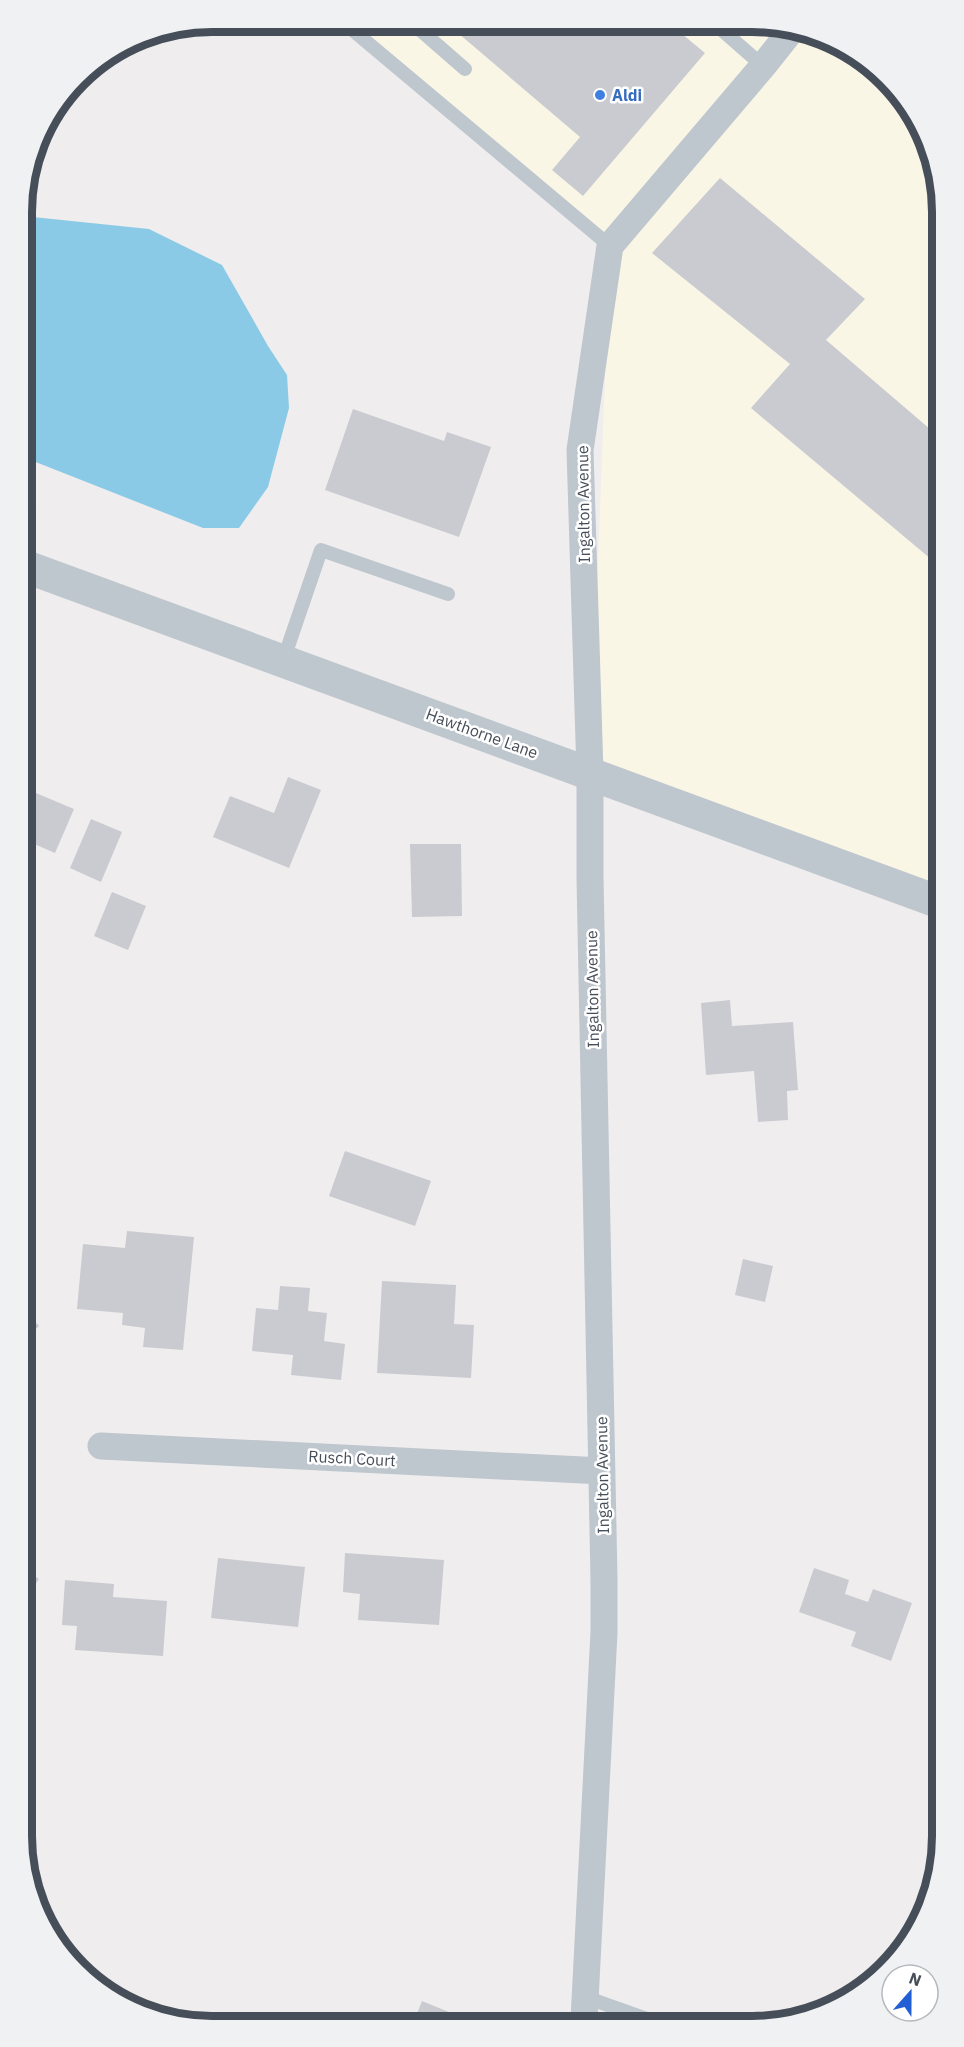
<svg xmlns="http://www.w3.org/2000/svg" width="964" height="2047" font-family="'IBM Plex Sans',sans-serif">
<rect width="100%" height="100%" fill="#efeded"/>
<path fill="#faf6e6" d="M335,22L789,25L878,69L911,106L936,162L939,902L590,773L610,246Z"/>
<path fill="#8bcae7" d="M23,216L149,229L222,265L268,346L287,375L289,408L268,487L239,528H203L23,457Z"/>
<path fill="#cacbd1" d="M445,22L670,24L705,53L583,196L552,170L580,137Z
M720,178L865,299L826,340L937,435L938,565L751,408L790,364L652,253Z
M353,409L444,441L447,432L491,447L459,537L325,490Z
M288,777L321,790L289,868L213,837L230,796L274,813Z
M24,788L74,809L55,853L25,840Z
M91,819L122,832L101,882L70,868Z
M410,844H461L462,916L412,917Z
M112,892L146,906L128,950L94,936Z
M730,1000L732,1026L793,1022L798,1090L787,1091L788,1120L758,1122L754,1071L706,1075L701,1003Z
M345,1151L431,1181L415,1226L329,1196Z
M127,1231L194,1237L183,1350L143,1347L145,1328L122,1325L123,1313L77,1309L83,1244L125,1248Z
M743,1259L773,1266L765,1302L735,1295Z
M382,1281L456,1285L454,1324L474,1325L471,1378L377,1373Z
M280,1286L310,1288L308,1311L327,1313L324,1341L345,1344L341,1380L291,1375L293,1355L252,1351L256,1308L278,1310Z
M26,1311L39,1326L26,1338Z
M345,1553L444,1560L439,1625L358,1620L360,1594L343,1592Z
M218,1558L305,1567L298,1627L211,1618Z
M814,1568L849,1580L845,1594L868,1602L873,1589L912,1603L891,1661L851,1646L856,1632L799,1612Z
M27,1571L39,1579L27,1597Z
M65,1580L114,1584L113,1597L167,1601L163,1656L75,1650L77,1626L62,1625Z
M422,2001L466,2019L465,2021H414Z"/>
<g fill="none" stroke-linecap="round" stroke-linejoin="round">
<path stroke="#bec6ce" stroke-width="14" d="M343,22L610,246
M411,22L465,69
M715,24L763,66
M283,661L321,550L448,594
M585,1997L650,2020"/>
<path stroke="#bec6ce" stroke-width="27" d="M101,1446L602,1471
M584,2020L604,1632V1580L590,878V773L580,450L610,246L763,66L794,27"/>
<path stroke="#bec6ce" stroke-width="33" d="M24,566L939,902"/>
</g>
<circle fill="#3f7fe0" stroke="#fff" stroke-width="2" cx="600" cy="95" r="6"/>
<g text-anchor="middle" dominant-baseline="central" stroke-width="5" stroke-linejoin="round" paint-order="stroke">
<g font-size="16" font-weight="bold" fill="#366cbe" stroke="#fff" text-anchor="start">
<text x="612" y="95">Aldi</text>
</g>
<g font-size="16" fill="#464e59" stroke="#fff">
<text transform="translate(583 504) rotate(-91)">Ingalton Avenue</text>
<text transform="translate(482 733) rotate(20)">Hawthorne Lane</text>
<text transform="translate(592 989) rotate(-91)">Ingalton Avenue</text>
<text transform="translate(352 1458) rotate(3)">Rusch Court</text>
<text transform="translate(602 1475) rotate(-91)">Ingalton Avenue</text>
</g>
</g>
<path d="M0 0H964V2047H0ZM212 32H752A180 180 0 0 1 932 212V1836A180 180 0 0 1 752 2016H212A180 180 0 0 1 32 1836V212A180 180 0 0 1 212 32Z" fill="#f0f1f2" fill-rule="evenodd"/>
<path fill="none" stroke="#464e59" stroke-width="8" d="M212 32H752A180 180 0 0 1 932 212V1836A180 180 0 0 1 752 2016H212A180 180 0 0 1 32 1836V212A180 180 0 0 1 212 32Z"/>
<g transform="translate(910 1993) rotate(21)"><circle r="28" fill="#ffffff" stroke="#b5b8bd" stroke-width="1.5"/>
<path d="M0-4.5L10 22L0 15L-10 22Z" fill="#225ed4"/>
<text y="-9" font-size="16" font-weight="bold" text-anchor="middle" fill="#464e59">N</text>
</g>
</svg>
